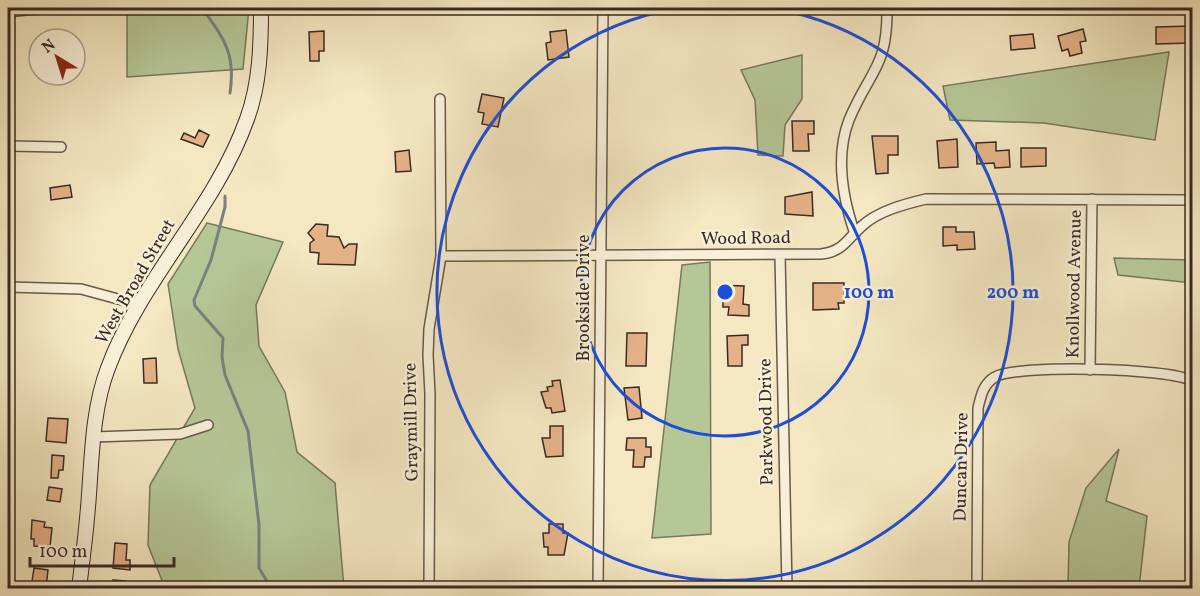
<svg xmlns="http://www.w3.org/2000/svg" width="1200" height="596" font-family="Vollkorn,serif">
<rect width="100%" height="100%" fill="#f4e7c1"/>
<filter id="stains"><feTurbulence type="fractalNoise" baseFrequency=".00333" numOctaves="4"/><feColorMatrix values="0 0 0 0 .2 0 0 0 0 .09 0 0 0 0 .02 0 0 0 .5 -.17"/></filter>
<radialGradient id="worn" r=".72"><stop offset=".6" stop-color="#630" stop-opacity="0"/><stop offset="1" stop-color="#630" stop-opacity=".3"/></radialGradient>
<path fill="#b6c797" stroke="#77785e" stroke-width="1.5" d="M127,8H249L243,69L127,77Z
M1169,52L1155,140L1044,123L950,120L943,86Z
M802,55V99L785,125L783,156L758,155L755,100L741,70Z
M207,223L283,242L256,305L259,346L285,392L297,452L335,483L344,588H165L148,545L150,485L195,408L178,349L168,284Z
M1114,258L1192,260V283L1118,275Z
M710,262L711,534L652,538L682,265Z
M1119,449L1106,501L1147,516L1139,588H1068L1069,542L1086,488Z"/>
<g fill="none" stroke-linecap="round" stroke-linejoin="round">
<path stroke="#788281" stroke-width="3" d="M202,8C224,39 236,53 230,93
M225,196V207L211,260L194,300L195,306L223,338L222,357L225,375L248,431L259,525V568L271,588"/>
</g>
<path fill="#e5b288" stroke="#382a25" stroke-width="1.5" d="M1192,26V43L1156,44V27Z
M1083,29L1086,41L1080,42L1082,53L1070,56L1068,49L1062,51L1058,36Z
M566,30L569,57L548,60L546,43L551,42L550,32Z
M324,31V51H319V61H310L309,32Z
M1033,34L1035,48L1011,50L1010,36Z
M482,94L504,98L498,127L482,124L484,113L478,112Z
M792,121H814V134H808L809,151H793Z
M199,130L209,135L203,147L181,139L184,133L195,138Z
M872,136H898V155H888V173L876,174Z
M957,139L958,167L939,168L937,141Z
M996,142V151L1009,150L1010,167L995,168L994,163L977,164L976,143Z
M1021,148H1046V166L1021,167Z
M409,150L411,171L396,172L395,152Z
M70,185L72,197L51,200L50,188Z
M812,192L813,216L785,214V197Z
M316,224L328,225L327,236L339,237L344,248L349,244H357L355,265L318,264L319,253L310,252V243L314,240L308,233Z
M943,227H956V232H974L975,249L957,250V245L943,246Z
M813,283H844V303H838L839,309L813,310Z
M718,285L744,286L743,304L749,305V316L728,315L729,307H723V296H717Z
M627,333H647L646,366H626Z
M748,335V345H742V366H728L727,336Z
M156,358L157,383H144L143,359Z
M560,380L565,411L552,413L551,408H546L541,392L548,391L547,387L553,386L552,381Z
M639,387L642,418L628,420L624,388Z
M48,418L68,419L66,443L46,441Z
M550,426H563V456L546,457L542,438H550Z
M627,438H646V447H651V457H645L644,467H633L634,450H626Z
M52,455L64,456L63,470H59L58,478H51Z
M49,487L62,489L60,502L47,500Z
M32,520L45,522L44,527L52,528L50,547L34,546V539H31Z
M549,524H563V533H568L564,555H548V547H544L543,533H549Z
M115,543L127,544L126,560H130V570L113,568Z
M34,568L48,570L46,588H31Z
M113,580L125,581L124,588H112Z"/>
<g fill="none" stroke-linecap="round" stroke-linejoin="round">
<defs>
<path id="street" d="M8,12L44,8
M8,146L61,147
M855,234C843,199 835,156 849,120C869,71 888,68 887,8
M780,255L787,588
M441,256L821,254C843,252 847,239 862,226C878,211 905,204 926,199L1192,200
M8,287L81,289L140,305
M1090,370L1092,199
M94,437L180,434L208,425
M429,588L430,394L428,355L429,329L441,256L440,99
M598,588L603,8
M977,588L978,408C981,396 983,384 995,377C1016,364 1171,368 1192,381"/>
<path id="secondary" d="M79,588C83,557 87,525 89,494C92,453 93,407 108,368C141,279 215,209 247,119C260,84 261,45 261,8"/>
</defs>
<use href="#street" stroke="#67594c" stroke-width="12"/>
<use href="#secondary" stroke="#382a25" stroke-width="16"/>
<use href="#street" stroke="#f8efd7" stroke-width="9"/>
<use href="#secondary" stroke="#f8efd7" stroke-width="14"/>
</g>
<g fill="none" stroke="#1d4ed8" stroke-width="3">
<circle cx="725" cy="292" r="144"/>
<path d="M770 8A288 288 0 1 1 680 8"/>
</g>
<g text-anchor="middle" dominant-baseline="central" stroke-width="5" stroke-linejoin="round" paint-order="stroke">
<g font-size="18" fill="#382a25" stroke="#f8efd7">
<text transform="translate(746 239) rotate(-1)">Wood Road</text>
<text transform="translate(136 282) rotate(-60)">West Broad Street</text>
<text transform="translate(1075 284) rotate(-89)">Knollwood Avenue</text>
<text transform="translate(584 298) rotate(-90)">Brookside Drive</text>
<text transform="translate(412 422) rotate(-91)">Graymill Drive</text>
<text transform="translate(767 422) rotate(-91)">Parkwood Drive</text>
<text transform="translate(962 467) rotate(-89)">Duncan Drive</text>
</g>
</g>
<circle cx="725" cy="292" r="9" fill="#1d4ed8" stroke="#f8efd7" stroke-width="3"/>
<g font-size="18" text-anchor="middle" font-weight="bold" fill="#1d4ed8" stroke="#f8efd7" stroke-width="5" stroke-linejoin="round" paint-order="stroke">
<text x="869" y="298">100 m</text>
<text x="1013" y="298">200 m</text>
</g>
<rect width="1200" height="596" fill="none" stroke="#f4e7c1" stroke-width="30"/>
<rect x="9" y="9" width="1182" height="578" fill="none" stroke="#382a25" stroke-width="3"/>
<rect x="15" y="15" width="1170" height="566" fill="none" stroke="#382a25" stroke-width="1.5"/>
<g transform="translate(57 57) rotate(322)"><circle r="28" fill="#f8efd7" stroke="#aba090" stroke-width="1.5"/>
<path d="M0-4.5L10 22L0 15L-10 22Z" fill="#8f2418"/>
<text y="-9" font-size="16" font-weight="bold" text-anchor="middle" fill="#382a25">N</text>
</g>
<path d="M30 557v9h144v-9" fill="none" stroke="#382a25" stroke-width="3"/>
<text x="39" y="557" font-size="18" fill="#382a25" stroke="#f8efd7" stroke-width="4.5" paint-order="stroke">100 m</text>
<rect width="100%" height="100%" filter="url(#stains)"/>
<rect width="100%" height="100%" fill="url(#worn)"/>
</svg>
